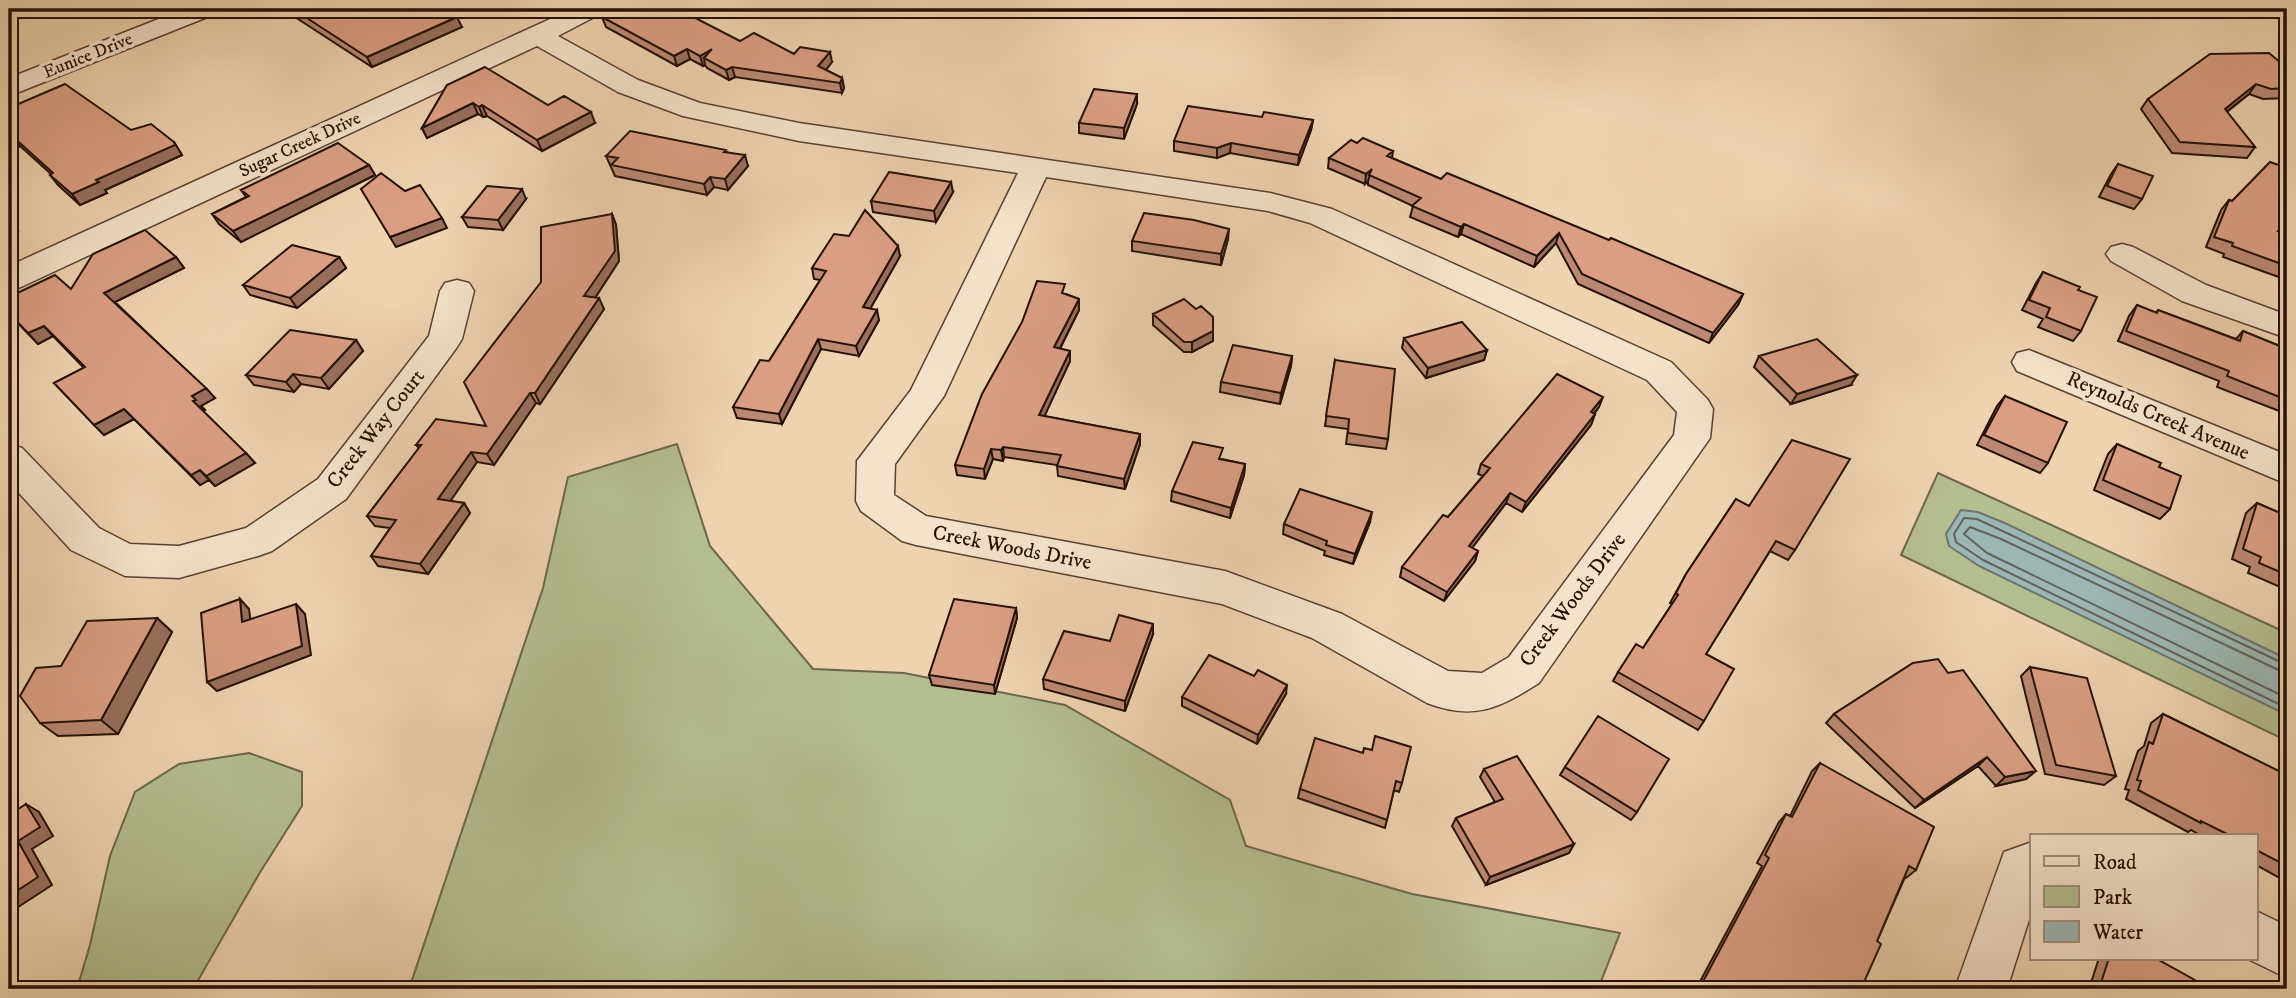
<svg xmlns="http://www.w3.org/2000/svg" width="2296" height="998" font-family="'IM FELL DW Pica',serif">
<rect width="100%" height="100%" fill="#eed3af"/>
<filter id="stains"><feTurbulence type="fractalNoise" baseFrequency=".00286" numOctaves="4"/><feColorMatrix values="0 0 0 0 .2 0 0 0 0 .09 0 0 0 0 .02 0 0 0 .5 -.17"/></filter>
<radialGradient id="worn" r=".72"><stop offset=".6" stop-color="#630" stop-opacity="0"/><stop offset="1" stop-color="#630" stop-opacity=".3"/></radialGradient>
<path fill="#b4be8f" stroke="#6c674a" stroke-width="2" d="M677,444L710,546L813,669L904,673L1065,705L1230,800L1246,846L1412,894L1620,933L1598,989H409L543,588L568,477Z
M1938,473L2287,633V741L1901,555Z
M249,753L302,772V806L259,874L193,989H77L90,945L110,856L135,792L179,764Z"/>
<path fill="#9cb6b3" stroke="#6c746d" stroke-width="2" d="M1961,510L1978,512L2007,524L2287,659V715L1979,566L1949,546L1946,534Z"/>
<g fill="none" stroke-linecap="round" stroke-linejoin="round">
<path stroke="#60635c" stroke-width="2" d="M2287,665L1977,519L1964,518L1954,534L1956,542L1983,560L2287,708
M2287,674L2001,539L1970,527L1964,534L1987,553L2287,698"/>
<defs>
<path id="street" d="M184,9H219L215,14L9,96V78Z
M572,9H604L600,14L558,36L638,80L700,103L799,123L1270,193L1332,209L1671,362L1708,400L1713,409L1710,438L1539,683C1499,708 1475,721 1427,703L1312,638L1222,604L916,545L902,541L861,511L856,501L857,461L911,390L1018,173L799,141L683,116L618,92L537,46L21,287L9,290V266ZM1046,177L1268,211L1310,223L1647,380L1677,412L1674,435L1509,657L1482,673L1448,671L1342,614L1225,571L926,516L894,495L895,464L944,396Z
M2122,244L2133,247L2206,285L2287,315V338L2182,301L2111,261L2106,254L2111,247Z
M457,280L469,283L474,291L462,339L457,347L346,499L272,551L258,556L179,578L125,576L71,550L9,482V444L22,448L99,528L130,544L179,546L246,528L318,479L429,336L440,291L445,283Z
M2029,350L2287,455V484L2017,371L2012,362L2017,353Z
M2032,842V910L2007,989H1955L2004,852Z
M2256,911L2287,926V978L2246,958H2256Z"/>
</defs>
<use href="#street" stroke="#57412f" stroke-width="3"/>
<use href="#street" fill="#f4e2cb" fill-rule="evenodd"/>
</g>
<path fill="#bb8971" stroke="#251004" stroke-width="2" d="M289,9H444L462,27L372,67L292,15Z
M602,17L740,41L832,62L826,70L842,78L844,88L842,93L735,77L729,80L707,68L705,65L703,66L690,59L677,66L606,27Z
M2287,68V98L2263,99L2249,94L2227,112L2255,147L2247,158L2172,153L2141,109L2148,99Z
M447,85L548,105L595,123L542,151L487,116L483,117L478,114L427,138L422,128Z
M1137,104L1124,139L1079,133V123Z
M9,108L131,130L174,142L182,155L105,190L107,193L80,205L58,185L50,175L51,174L20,146L9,151Z
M1262,117L1313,120L1311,130L1298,165L1230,153L1217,158L1174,151V141Z
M1393,151L1392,158L1441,179L1743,294L1738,305L1709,343L1578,284L1556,243L1534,267L1461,234L1458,237L1410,217L1413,206L1368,185V181L1365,184L1328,168L1329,158Z
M727,152L748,166L728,190L714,187L707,195L615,176L606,156Z
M2118,164L2142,199L2134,209L2099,197L2111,174Z
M369,165L375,175L241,242L219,224L212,214L246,197L241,190Z
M2287,168V223L2279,231L2287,234V280L2223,257L2224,254L2206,247L2221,210L2229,200L2232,201Z
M953,192L936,222L873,212L871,201Z
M526,199L503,230L468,227L462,217Z
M612,214L616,225L619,261L595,298L604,309L540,404L536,403L494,465L477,462L450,501L464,503L470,513L428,574L378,566L371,556L390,528L375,526L367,516L419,448L416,445L486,426Z
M1228,239L1221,265L1132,251V241Z
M900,256L870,309L879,320L859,356L821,349L782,424L737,418L733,407L769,361L820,280L814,279L812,268Z
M176,257L184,268L115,302L215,398L201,406L205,410L203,411L255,463L215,486L209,480L200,485L134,419L104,435L54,383L84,368L53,336L38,344L9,314L71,289Z
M339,257L346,268L297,308L250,295L243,285Z
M2043,272L2078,290L2081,331L2073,341L2038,327L2043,319L2022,310L2036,283Z
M1066,294L1079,299V310L1060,349L1070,351V361L1044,416L1140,434V444L1125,489L1058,476L1057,465L1004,457L1003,461L993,459L985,479L957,475L955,465Z
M2137,305L2156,313L2158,310L2236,339L2243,331L2287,349V414L2217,387L2219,381L2118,341L2129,316Z
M1153,314L1213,331V341L1192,352H1184L1153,325Z
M1404,338L1487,350L1484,360L1426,378L1402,348Z
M356,340L363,351L329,389L301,384L294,392L254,385L246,375Z
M1292,356L1291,366L1280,404L1220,392L1221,382Z
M1759,356L1851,385L1791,404L1754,367Z
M1335,360L1388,439L1386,449L1346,444L1348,429L1325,426Z
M2005,396L2048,463L2040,473L1977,445L1997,406Z
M1599,407L1594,414H1595L1591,425L1522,512L1506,503L1472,548L1478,551L1475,561L1444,601L1400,577L1402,567L1448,517L1483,476L1478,474L1481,464Z
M2117,444L2159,467L2170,509L2160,519L2094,490L2108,454Z
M1222,459L1245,464L1244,475L1230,518L1171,501L1172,491Z
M1736,499L1795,550L1788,560L1770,551L1706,654L1704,721L1698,730L1613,681L1618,672L1643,648L1672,604L1670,603L1686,574Z
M2257,503L2287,516V590L2248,573L2250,567L2232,559L2246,513Z
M1370,522L1353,564L1324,555L1325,551L1283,534L1284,524Z
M1016,608L1017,618L995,694L932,685L929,675Z
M157,618L172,632L118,734L58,736L40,723Z
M1153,634L1125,711L1044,689L1043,679L1110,641Z
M1913,663L2026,779L1996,786L1978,766L1915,808L1826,723L1834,714Z
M2030,667L2116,776L2104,785L2045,774L2021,676Z
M1286,694L1257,744L1182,706V697Z
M2163,714L2287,775V882L2256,865V835H2200L2191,830L2188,832L2126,799L2129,790L2125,789L2138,751L2144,746L2151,723Z
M1371,750L1402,783L1399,792L1394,790L1385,828L1298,798L1300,789L1363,752Z
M1820,763L1916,870L1906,878L1905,877L1877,941L1861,989H1696L1762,866L1757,863L1779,822L1786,814L1790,816L1812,771Z
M1565,767L1637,812L1631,820L1560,775Z
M1484,769L1574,844L1569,853L1486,885L1452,826L1456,818L1495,802L1480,777Z
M2099,958H2155L2208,988L2213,985L2221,989H2089Z"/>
<path fill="#996f5c" stroke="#251004" stroke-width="2" d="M457,17L462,27L372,67L367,57Z
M687,49L690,59L677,66L674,56Z
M712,49L704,58L705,65L703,66L700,56Z
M830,52L832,62L821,76L818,66Z
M732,67L735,77L729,80L726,70Z
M842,78L844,88L842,93L840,83Z
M2256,84L2249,94L2217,119L2225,109Z
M1137,94V104L1124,139V128Z
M473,103L478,114L427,138L422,128Z
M482,105L487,116L483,117L479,107Z
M591,112L595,123L542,151L537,140Z
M1313,120L1311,130L1298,165L1299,155Z
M12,136L20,146L9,151V137Z
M174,142L182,155L105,190L107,193L80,205L72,194L96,180Z
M1231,143L1230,153L1217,158V148Z
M745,155L748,166L728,190L725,179Z
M369,165L375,175L241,242L233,231Z
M1372,169L1368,181L1365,184L1366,174Z
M710,177L714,187L707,195L704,184Z
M951,182L953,192L936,222L934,211Z
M522,189L526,199L503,230L498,220Z
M612,214L616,225L619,261L589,307L584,296Z
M442,218L447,228L396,247L390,237Z
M9,221L18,231L9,235Z
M1464,224L1461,234L1458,237L1461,227Z
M1229,229L1228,239L1221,265V254Z
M1559,233L1556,243L1534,267L1537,256Z
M898,246L900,256L865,318L863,307Z
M176,257L184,268L113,303L104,293Z
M339,257L346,268L297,308L290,298Z
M1743,294L1738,305L1709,343L1713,333Z
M599,298L604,309L540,404L535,393Z
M1079,299V310L1055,358L1054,347Z
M877,310L879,320L859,356L856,346Z
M44,326L53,336L38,344L28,333Z
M1213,331V341L1192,352V342Z
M818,339L821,349L782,424L779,414Z
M356,340L363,351L329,389L321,378Z
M1487,350L1484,360L1426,378L1428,368Z
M1070,351V361L1040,426L1039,415Z
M1292,356L1291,366L1280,404L1281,393Z
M293,374L301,384L294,392L286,382Z
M1857,375L1851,385L1791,404L1797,394Z
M206,388L215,398L201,406L205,410L201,412L193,401L192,396Z
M530,393L536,403L494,465L487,454Z
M1603,397L1599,407L1587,422L1591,412Z
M124,409L134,419L104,435L94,425Z
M1595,414L1591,425L1522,512L1526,502Z
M1140,434V444L1125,489L1124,479Z
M1003,447L1004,457L1003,461L1001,450Z
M991,449L993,459L985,479L984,469Z
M471,452L477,462L445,509L438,499Z
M246,453L255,463L215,486L206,476Z
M1245,464L1244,475L1230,518L1231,508Z
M200,470L209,480L200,485L191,475Z
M1510,493L1506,503L1466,556L1469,546Z
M464,503L470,513L428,574L420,564Z
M1372,512L1370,522L1353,564L1355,554Z
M1478,551L1475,561L1444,601L1447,592Z
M240,599L249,609L252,632L242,622Z
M296,604L305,614L311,655L217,691L207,682Z
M1016,608L1017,618L995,694L994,685Z
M157,618L172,632L118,734L101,720Z
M1153,624V634L1125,711V701Z
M1287,685L1286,694L1257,744L1258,735Z
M1987,757L1978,766L1915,808L1924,800Z
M2036,771L2026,779L1996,786L2005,777Z
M26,804L39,812L53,836L32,849L52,885L9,913V896L18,841Z
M1574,844L1569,853L1486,885L1490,877Z"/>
<path fill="#da9f83" stroke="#251004" stroke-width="2" d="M293,9H444L457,17L367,57Z
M620,9H678L740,41L754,33L794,54L800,47L830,52L818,66L842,78L840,83L732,67L726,70L704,58L712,49L700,56L687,49L674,56L602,17Z
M2269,53L2287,68V88L2271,89L2256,84L2225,109L2255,147L2180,142L2148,99L2210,54Z
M485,67L548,105L564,96L591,112L537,140L482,105L479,107L473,103L422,128L447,85Z
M65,84L131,130L151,124L174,142L175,145L96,180L99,182L72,194L50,175L53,173L12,136L9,137V108Z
M1094,89L1137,94L1124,128L1079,123Z
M1188,106L1262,117L1264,112L1313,120L1299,155L1231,143L1217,148L1174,141Z
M630,131L726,150L724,152L745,155L725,179L710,177L704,184L611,165L618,158L606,156Z
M1363,138L1393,151L1387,156L1441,179L1447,173L1609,240L1611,238L1743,294L1713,333L1582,274L1559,233L1537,256L1464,224L1461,227L1412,206L1421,198L1369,175L1372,169L1366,174L1329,158L1351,140L1357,143Z
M338,143L369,165L233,231L212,214L249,196L241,190Z
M2270,162L2287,168V222L2278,231L2287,234V266L2232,246L2233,243L2214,237L2229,200L2232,201Z
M2118,164L2153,176L2142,199L2107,186Z
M889,172L951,182L934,211L871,201Z
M381,173L405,191L420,185L442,218L390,237L361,189Z
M487,186L522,189L498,220L462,217Z
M865,210L898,246L863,307L877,310L856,346L818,339L779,414L733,407L760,360L769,361L826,271L812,268L834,234L849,236Z
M1144,213L1194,220L1229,229L1221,254L1132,241Z
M612,214L615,251L584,296L599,298L535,393H530L487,454L471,452L438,499L464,503L420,564L371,556L396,520L367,516L421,445H416L436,419L486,426L464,382L541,282V227Z
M145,230L176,257L104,293L206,388L192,396L196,400L193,401L246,453L206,476L200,470L191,475L124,409L94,425L54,383L85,367L44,326L28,333L9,313V297L55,275L71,289L93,254Z
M292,245L339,257L290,298L243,285Z
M2043,272L2080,287L2078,290L2097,297L2081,331L2046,317L2050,308L2029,300Z
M1037,281L1065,284L1062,293L1079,299L1054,347L1070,351L1039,415L1140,434L1124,479L1057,466L1061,455L1003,447L1001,450L991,449L984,469L955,465L982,394L1022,322Z
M1184,299L1196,309L1201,306L1213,317V331L1192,342H1184L1153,314Z
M2137,305L2157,313L2158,310L2240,341L2243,331L2287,349V400L2227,376L2229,371L2126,331Z
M1462,322L1487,350L1428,368L1404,338Z
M290,330L356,340L321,378L293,374L286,382L246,375Z
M1817,339L1857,375L1797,394L1759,356Z
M1233,345L1292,356L1281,393L1221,382Z
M1335,360L1395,369L1388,439L1348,433L1349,419L1326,416Z
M1557,374L1603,397L1591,412L1595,414L1526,502L1510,493L1469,546L1478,551L1447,592L1402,567L1443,515L1448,517L1490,468L1481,464Z
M2005,396L2067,422L2048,463L1984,435Z
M1792,440L1850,459L1795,550L1776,541L1706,654L1734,669L1704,721L1618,672L1636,644L1643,648L1678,595L1676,593L1686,574L1736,499L1749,506Z
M1193,442L1223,448L1219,459L1245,464L1231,508L1172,491Z
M2117,444L2161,463L2159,467L2181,476L2170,509L2103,480Z
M1300,489L1372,512L1355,554L1326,545L1327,541L1284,524Z
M2257,503L2287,516V575L2259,563L2261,557L2243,549Z
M240,599L242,622L296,604L302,646L207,682L201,613Z
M954,599L1016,608L994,685L929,675Z
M1119,615L1153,624L1125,701L1043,679L1064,631L1110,641Z
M157,618L101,720L40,723L20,696L36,668L61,666L87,621Z
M1209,655L1254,676L1258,670L1287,685L1258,735L1182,697Z
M1938,659L1948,673L1963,670L2036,771L2005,777L1987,757L1924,800L1834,714L1913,663Z
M2030,667L2087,678L2116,776L2056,765Z
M2163,714L2287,775V866L2256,850V835H2229L2201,821V823L2138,790L2141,781L2137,780L2149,742L2153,744Z
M1598,716L1669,759L1637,812L1565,767Z
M1375,736L1411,747L1402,783L1396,781L1387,820L1300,789L1315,738L1363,753L1364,748L1372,750Z
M1517,756L1574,844L1490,877L1456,818L1503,799L1484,769Z
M1820,763L1934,827L1916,870L1909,866L1877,941L1881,944L1861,989H1699L1769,858L1765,855L1786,814L1792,817Z
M26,804L40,827L18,841L38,877L9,896V815Z
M2109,958H2155L2211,989H2099Z
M2213,985L2221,989H2212Z"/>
<g text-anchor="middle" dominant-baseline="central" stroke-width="7" stroke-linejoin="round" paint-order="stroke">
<g font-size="18" fill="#251004" stroke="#f4e2cb">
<text transform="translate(88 56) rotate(-22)">Eunice Drive</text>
<text transform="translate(300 145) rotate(-25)">Sugar Creek Drive</text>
</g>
<g font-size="21" fill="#251004" stroke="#f4e2cb">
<text transform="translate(2158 416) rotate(23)">Reynolds Creek Avenue</text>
<text transform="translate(376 429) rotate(-52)">Creek Way Court</text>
<text transform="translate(1012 548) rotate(11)">Creek Woods Drive</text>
<text transform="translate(1573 600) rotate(-53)">Creek Woods Drive</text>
</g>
</g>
<rect width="2296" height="998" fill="none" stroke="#eed3af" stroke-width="35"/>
<rect x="10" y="10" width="2275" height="977" fill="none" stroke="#251004" stroke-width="3.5"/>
<rect x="18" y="18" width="2261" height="963" fill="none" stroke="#251004" stroke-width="2"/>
<rect x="2030" y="834" width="228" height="126" fill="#f4e2cb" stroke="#a18e7b" stroke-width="2"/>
<rect x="2044" y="856" width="35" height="10" fill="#f4e2cb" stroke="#a18e7b" stroke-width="2"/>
<text x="2093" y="869" font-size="21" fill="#251004">Road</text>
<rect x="2044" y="886" width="35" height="21" fill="#b4be8f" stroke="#a18e7b" stroke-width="2"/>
<text x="2093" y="904" font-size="21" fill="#251004">Park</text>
<rect x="2044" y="921" width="35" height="21" fill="#9cb6b3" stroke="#a18e7b" stroke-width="2"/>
<text x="2093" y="939" font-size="21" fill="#251004">Water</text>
<rect width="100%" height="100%" filter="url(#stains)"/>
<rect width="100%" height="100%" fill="url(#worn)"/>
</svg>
